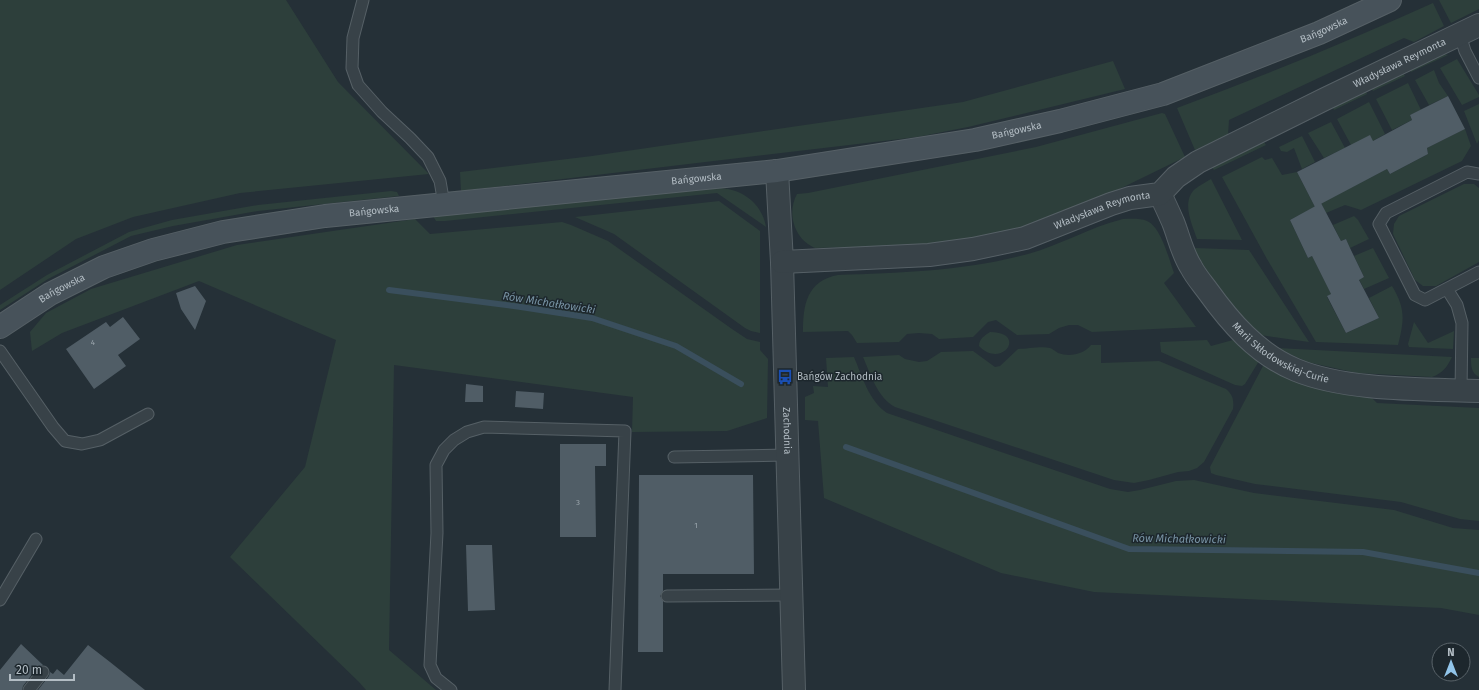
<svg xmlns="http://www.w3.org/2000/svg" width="1479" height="690" font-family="'Fira Sans',sans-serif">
<rect width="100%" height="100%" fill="#253037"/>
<path fill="#2d3f3b" d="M0,0H286L338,82L429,174L240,193L133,217L76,239L0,290Z
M1439,0H1479V9L1451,23Z
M1433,3L1444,26L1414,42L1404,38L1229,120L1228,135L1195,150L1177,108C1264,76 1349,41 1433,3Z
M1440,53L1448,55L1411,72L1408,67Z
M1457,59L1479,95V97L1462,105L1440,68Z
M1113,61L1125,89L968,127L917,137L461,191L460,172L592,156L963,102Z
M1434,70L1439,83L1448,96L1429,105L1415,80Z
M1402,71L1405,76L1373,91L1370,85Z
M1408,83L1421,110L1410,115L1412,120L1392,130L1376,99Z
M1365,89L1367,94L1334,110L1332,106Z
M1369,102L1385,134L1373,141L1351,145L1337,119Z
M1479,104V140L1477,144L1464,111Z
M1162,113L1165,114L1185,157L1103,197L1055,217L1000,234L932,245L815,248C795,240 786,214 797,194L808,193L1036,147Z
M1331,122L1345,148L1324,158L1308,133Z
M1465,129L1471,146L1462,161L1361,210L1345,205L1326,213L1321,203L1387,169L1390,174L1428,154L1427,148Z
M1302,136L1315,162L1302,169L1294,148L1287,152L1281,151L1279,147Z
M1263,141L1266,145L1214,170L1211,166Z
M1262,157L1265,160L1272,158L1282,175L1297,172L1315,207L1290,220L1308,258L1312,256L1331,294L1327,297L1346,333L1379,318L1369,298L1392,286C1406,309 1404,321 1398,345L1316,342L1267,259L1222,177Z
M1211,179L1242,240L1197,239C1192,224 1181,202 1195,189C1200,185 1206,182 1211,179Z
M1464,184H1474L1479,188V262L1436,286H1423L1415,280L1393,234L1394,224L1399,216Z
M721,188C744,190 762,204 766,227L717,193L445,221H436L433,216Z
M391,191L397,192L399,196L258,211L173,226L131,236L48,279L0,310V305L47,275L129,232L172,220L258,205Z
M719,201L760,231V333L751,331L745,328L614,234L575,217Z
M1354,216L1358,220L1369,239L1350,248L1346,239L1341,241L1333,225Z
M415,219L430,234L562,222L571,225L608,241L732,329L747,339L760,342V350L768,359L767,418L727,431L632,432L633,397L394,365L389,650L436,690H366L359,682L230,557L305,467L336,340L199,281L62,333L32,351L30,332L46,313L91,289L237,245Z
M1123,219C1130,219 1140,218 1147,221C1161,227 1169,259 1174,273L1164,283L1196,327L1092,332L1078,325H1069L1059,328L1049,334L1017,335L996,320L988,322L973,337L939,339L932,334L919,333L907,334L899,342L857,343L852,335L848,331L803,332C803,304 807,281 838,275C902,273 966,271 1028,254C1061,245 1090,227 1123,219Z
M1195,248L1249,250L1309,342L1260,335L1230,305L1198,261Z
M1373,248L1389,278L1364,289L1359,279L1364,277L1354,256Z
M1414,322L1428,343L1454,331L1453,349L1409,347L1408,344Z
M990,332C1028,332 1002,370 979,346C979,339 985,335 990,332Z
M1207,340L1211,346L1233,340L1259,361L1245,384L1242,386L1235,385L1161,352L1160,342Z
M1091,345H1101V363L1159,361L1226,389C1233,395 1234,400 1233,409L1204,462L1197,468L1189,471L1178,472L1149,480L1134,483L1114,480L895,407C877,397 871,375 863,357L899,355L905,359L919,362L927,361L941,352L973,351L995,367L1000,366L1018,349C1027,349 1041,346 1050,348C1053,349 1055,351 1058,353C1069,357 1083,355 1091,345Z
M1277,348L1452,357C1447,367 1443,373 1432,377L1357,373L1307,362Z
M854,357C862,376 869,401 887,413L1110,489L1128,492L1140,490L1176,481L1194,480L1254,493L1394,510L1453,528L1479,530V615L1441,608L1094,592L1001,573L824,498L818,421L805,420V397L814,393L813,386L828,387L826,358Z
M1471,358H1479V377C1471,373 1471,366 1471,358Z
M1264,364L1370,396L1377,403L1479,408V521L1460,519L1401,502L1255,484L1216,475L1211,473L1210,467Z"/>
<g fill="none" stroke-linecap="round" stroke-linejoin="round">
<path stroke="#3a4f5d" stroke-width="6" d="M389,290L521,307L592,318L676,346L741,384
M846,447L1129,549L1363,552L1479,573"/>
</g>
<path fill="#505d66" d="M1448,96L1465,129L1427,148L1428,154L1390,174L1387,169L1315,207L1297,172L1370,135L1373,141L1412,120L1410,115Z
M1321,203L1341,241L1346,239L1350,248L1364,277L1359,280L1379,318L1346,333L1327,296L1331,294L1312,256L1308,258L1290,220Z
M195,286L206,301L195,330L181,309L176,293Z
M123,317L140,339L118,355L126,366L94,389L66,349L106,322L110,327Z
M466,384L483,386V402H465Z
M516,391L544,393L543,409L515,407Z
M560,444H606V466H595L596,537H560Z
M639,475H753L754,574H663V591L660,596L663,601V652H638Z
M466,545H492L495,610L468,611Z
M21,644L43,665L37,668L23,686L22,690H0V670Z
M88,645L110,662L145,690H38L49,676L50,672L53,674L57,669L64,675Z"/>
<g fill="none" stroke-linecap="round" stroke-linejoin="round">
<defs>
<path id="lane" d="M363,0L353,38L352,68L358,85L382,112L410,138L428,157L440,181L444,204
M1460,35L1465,51L1479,78
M1479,174L1467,172L1386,213L1379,224L1415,295L1425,300L1479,272
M1447,289L1457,305L1462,323L1461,391
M0,351L53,427L65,441L82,444L100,440L148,414
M674,457L787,455
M667,596L792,595
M0,600L36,539
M29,690L43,672
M451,690L436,678L430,665L437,533L436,465L444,450L454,440L467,432L484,427L625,431L615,690"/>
<g id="street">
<path id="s1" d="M777,171L782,262L794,690"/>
<path id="s2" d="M1160,194C1165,204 1169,213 1173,222C1179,237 1182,253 1191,267C1195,275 1201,282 1207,290C1230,322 1257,354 1296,370C1347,391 1423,389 1479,391"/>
<path id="s3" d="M782,262L929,255L973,249L1025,238L1111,204L1130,198L1160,194L1176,177L1198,162L1325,99L1479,25"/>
</g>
<g id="secondary">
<path id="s4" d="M0,327L50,294L104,267L153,250L223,232L325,216L777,171L975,140L1060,121L1163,94L1319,33L1390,0"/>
</g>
</defs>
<use href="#lane" stroke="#566066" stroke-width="13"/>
<use href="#street" stroke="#566066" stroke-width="24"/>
<use href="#secondary" stroke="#566066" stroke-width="24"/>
<use href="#lane" stroke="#384248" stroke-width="11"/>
<use href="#street" stroke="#384248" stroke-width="22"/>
<use href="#secondary" stroke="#47525a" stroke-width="22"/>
</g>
<defs>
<symbol id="bus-bare" viewBox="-9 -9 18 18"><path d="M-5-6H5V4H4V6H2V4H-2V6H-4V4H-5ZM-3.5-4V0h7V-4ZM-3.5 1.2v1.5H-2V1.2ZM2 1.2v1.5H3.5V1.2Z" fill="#1a4fb4" stroke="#1d272d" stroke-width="2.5" paint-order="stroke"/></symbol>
</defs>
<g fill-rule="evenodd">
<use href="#bus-bare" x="774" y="366" width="22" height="22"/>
</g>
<g text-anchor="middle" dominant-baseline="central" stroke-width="3" stroke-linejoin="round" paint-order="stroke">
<g font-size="8" fill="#9aa5ac">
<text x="93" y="342">4</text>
<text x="578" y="502">3</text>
<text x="696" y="525">1</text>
</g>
<g font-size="10" fill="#b3bdc4" stroke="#1d272d">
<text stroke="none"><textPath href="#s4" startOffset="1369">Bańgowska</textPath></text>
<text stroke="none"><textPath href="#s3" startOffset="662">Władysława Reymonta</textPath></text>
<text stroke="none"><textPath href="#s4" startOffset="1045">Bańgowska</textPath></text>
<text stroke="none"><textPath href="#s4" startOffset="721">Bańgowska</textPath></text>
<text stroke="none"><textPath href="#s4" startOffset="397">Bańgowska</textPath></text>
<text stroke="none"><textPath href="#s3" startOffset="327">Władysława Reymonta</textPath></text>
<text stroke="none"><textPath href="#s4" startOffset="73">Bańgowska</textPath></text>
<text stroke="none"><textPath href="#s2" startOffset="207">Marii Skłodowskiej-Curie</textPath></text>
<text stroke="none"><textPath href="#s1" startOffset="260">Zachodnia</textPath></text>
</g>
<g font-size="10" fill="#b3bdc4" stroke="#1d272d" text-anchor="start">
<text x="797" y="377">Bańgów Zachodnia</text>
</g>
<g font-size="11" font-style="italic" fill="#7893a4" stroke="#1d272d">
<text transform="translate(549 303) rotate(9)">Rów Michałkowicki</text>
<text transform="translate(1179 539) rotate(1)">Rów Michałkowicki</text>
</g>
</g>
<g transform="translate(1451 662)"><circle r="19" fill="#1d272d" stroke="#596369"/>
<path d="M0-3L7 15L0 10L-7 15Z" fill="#92c5ea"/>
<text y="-6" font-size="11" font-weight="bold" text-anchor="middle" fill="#b3bdc4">N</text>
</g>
<path d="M10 674v6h64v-6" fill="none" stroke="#b3bdc4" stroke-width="2"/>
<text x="16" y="674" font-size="12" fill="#b3bdc4" stroke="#1d272d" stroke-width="3" paint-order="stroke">20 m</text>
</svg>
